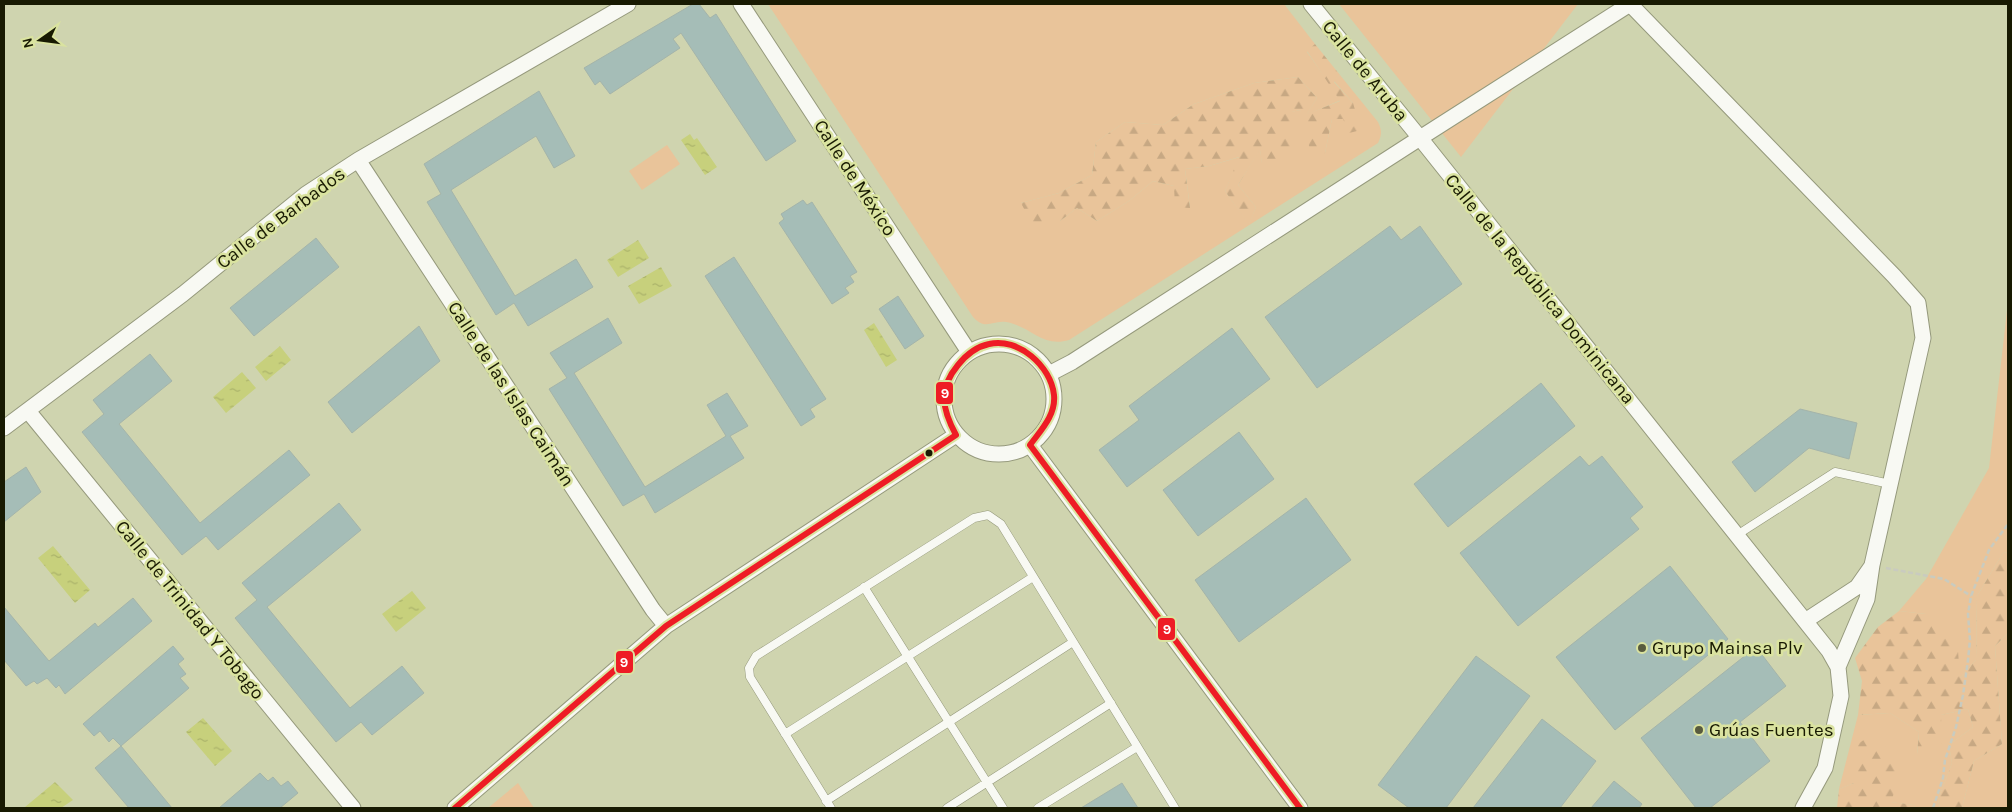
<svg xmlns="http://www.w3.org/2000/svg" width="2012" height="812" font-family="Karla,sans-serif">
<defs>
<pattern id="forest-firs" width="22" height="20" patternUnits="userSpaceOnUse" patternTransform="scale(1.25)"><rect width="22" height="20" fill="#e9c49a"/><path d="M5 1l3.5 6h-7zM16 11l3.5 6h-7z" fill="#c7a883"/></pattern>
<pattern id="water-ripples" width="26" height="14" patternUnits="userSpaceOnUse" patternTransform="scale(1.25)"><rect width="26" height="14" fill="#c7d07c"/><path d="M2 4q2-2 4 0t4 0M15 11q2-2 4 0t4 0" fill="none" stroke="#aab26a"/></pattern>
</defs>
<rect width="100%" height="100%" fill="#cfd4af"/>
<path fill="#e9c49a" d="M768,4H1284L1315,44L1307,52L1341,100L1306,115L1317,98L1298,77L1254,83L1194,104L1163,125L1125,122L1096,142L1092,175L1059,193L1021,203L1060,221L1077,208L1097,221L1129,201L1153,181L1174,186L1190,207L1185,169L1209,166L1240,157L1225,191L1249,224L1256,207L1238,185L1260,149L1262,163L1291,112L1300,110L1325,153L1332,119L1343,118L1353,103L1334,81L1340,75L1378,122C1382,131 1382,134 1378,143L1069,340C1042,348 1031,326 1006,322C992,320 986,331 973,317Z
M1339,4H1578L1461,157Z
M667,145L680,164L642,190L629,171Z
M2008,302V552L2003,553L1977,596L1976,660L1960,678L1926,614L1899,611L1926,579L1989,468Z
M2008,633V808H1962L1974,761L2002,744L1995,646Z
M1968,709L1973,727L1949,745L1952,763L1938,800L1940,808H1915L1914,805L1890,802L1854,747V783L1839,789L1858,715L1890,713L1919,732L1917,754L1941,715Z
M518,783L534,808H488Z"/>
<path fill="url(#forest-firs)" d="M1315,44L1340,75L1334,82L1353,103L1361,130L1349,133L1343,119H1332L1325,153L1313,162L1300,110L1292,112V151L1279,163L1262,164L1260,150L1238,185L1256,207L1249,225L1225,191L1239,157L1209,166L1185,169L1190,208L1175,207L1174,186L1153,181L1129,201L1097,221L1077,208L1060,221L1033,226L1021,203L1059,193L1092,175L1096,142L1125,122L1163,125L1194,104L1254,83L1298,77L1317,98L1307,114L1340,101L1307,51Z
M2008,552V633L1995,646L2002,744L1974,761L1962,808H1940L1938,800L1952,763L1949,745L1973,727L1968,709L1941,715L1942,743L1917,755L1919,732L1890,713L1858,715L1862,681L1855,658L1878,627L1899,611L1926,614L1957,637L1960,678L1976,660L1977,596L2003,553Z
M1865,739L1886,747L1900,775L1891,802L1914,805L1915,808H1837L1839,789L1854,783V747Z"/>
<path fill="url(#water-ripples)" d="M690,134L694,140L697,138L717,167L705,175L681,140Z
M638,240L649,258L618,277L607,260Z
M661,267L672,286L639,304L628,286Z
M874,323L897,360L886,367L864,330Z
M280,346L291,360L266,381L255,367Z
M242,372L256,388L226,413L213,397Z
M53,546L90,590L75,603L38,558Z
M412,591L426,608L396,632L382,614Z
M203,718L232,751L215,766L186,732Z
M55,782L73,800L61,808L25,807Z"/>
<path fill="#a5bdb7" stroke="#a4b4aa" d="M693,4H699L710,18L716,14L796,141L766,161L681,33L673,39L680,48L610,94L600,81L595,85L584,68Z
M539,91L575,156L554,168L536,136L451,190L515,296L576,259L593,287L528,326L514,303L496,315L427,202L441,194L424,164Z
M803,200L807,205L812,202L857,272L850,276L854,282L845,288L849,293L832,304L779,223L784,219L781,214Z
M1390,226L1401,240L1420,226L1462,284L1317,388L1265,317Z
M316,238L339,267L254,336L230,308Z
M734,257L826,399L810,409L815,417L801,426L705,276Z
M898,296L924,336L905,349L879,309Z
M608,318L622,343L574,373L645,487L726,436L707,405L727,393L748,426L730,436L744,458L655,513L644,494L623,506L549,389L567,378L550,353Z
M419,326L440,361L352,433L328,402Z
M1232,328L1270,379L1127,487L1099,450L1139,420L1129,406Z
M150,354L172,381L119,424L200,523L289,450L310,475L218,550L206,536L182,555L82,432L104,414L93,400Z
M1541,383L1575,426L1448,527L1414,484Z
M1800,409L1857,423L1849,459L1809,448L1755,492L1732,462Z
M1239,432L1274,479L1198,536L1163,490Z
M1580,456L1589,466L1602,456L1643,507L1630,518L1639,529L1518,626L1460,553Z
M26,467L41,492L4,522V482Z
M1306,498L1351,560L1239,642L1195,580Z
M339,503L361,530L267,607L350,708L402,666L424,693L372,735L361,722L336,742L235,618L257,600L242,583Z
M1670,566L1728,639L1615,730L1556,657Z
M133,598L152,621L65,694L59,685L56,688L47,678L37,684L34,681L26,686L4,660V607L49,661L95,623L98,627Z
M173,646L184,659L178,664L186,674L180,678L189,688L121,746L113,738L109,742L100,731L94,736L83,724Z
M1756,647L1786,686L1740,722L1770,761L1710,808H1696L1641,738Z
M1476,656L1530,696L1446,808H1409L1378,785Z
M1542,719L1596,761L1560,808H1473Z
M121,746L172,808H129L95,768Z
M260,773L268,781L273,777L281,786L288,781L298,793L280,808H219Z
M1614,781L1642,804L1639,808H1591Z
M1122,783L1138,808H1081Z"/>
<g fill="none" stroke-linecap="round" stroke-linejoin="round">
<defs>
<path id="service" d="M1737,535L1835,472L1890,484
M864,587L1003,808
M785,734L1033,577
M826,801L1073,642
M831,808L750,677L749,668L756,656L974,518L988,515L1001,524L1175,808
M947,808L1111,703
M1038,808L1137,747"/>
<path id="minor" d="M741,4L969,352
M1311,4L1420,138L1630,4
M1630,4L1894,276L1918,303L1923,338L1872,565L1867,599L1838,667
M358,160L653,610L666,626
M944 399a55 55 0 1 1 110 0a55 55 0 1 1-110 0Z
M1049,374L1072,362L1420,138L1829,651L1838,667L1841,696L1825,768L1803,808
M28,411L353,808
M4,428L183,294L306,194L358,160L628,4
M1030,445L1300,808
M1805,621L1857,587L1871,567
M455,808L666,626L956,435"/>
</defs>
<use href="#service" stroke="#95997c" stroke-width="9"/>
<use href="#minor" stroke="#95997c" stroke-width="17"/>
<path stroke="#c9cbbf" stroke-width="2.5" stroke-dasharray="5 2.5" stroke-linecap="butt" d="M1886,568L1944,579L1971,596
M1933,808L1943,778L1945,760L1956,727L1963,695L1968,660L1970,640L1968,614L1971,596L1989,550L2008,524"/>
<use href="#service" stroke="#f8f9f3" stroke-width="8"/>
<use href="#minor" stroke="#f8f9f3" stroke-width="15"/>
<defs>
<path id="bus-1" d="M455,808L666,626L956,435C942,409 938,389 958,365C966,355 975,347 989,344C1018,337 1051,366 1054,395C1056,415 1041,430 1030,445L1300,808"/>
</defs>
<use href="#bus-1" stroke="#dae3a0" stroke-width="10"/>
<use href="#bus-1" stroke="#ee1c25" stroke-width="6"/>
</g>
<circle fill="#181a02" stroke="#dae3a0" stroke-width="2" cx="929" cy="453" r="4.5"/>
<g fill="#585b3f" stroke="#dae3a0" stroke-width="2">
<circle cx="1642" cy="648" r="5"/>
<circle cx="1699" cy="730" r="5"/>
</g>
<g text-anchor="middle" dominant-baseline="central" stroke-width="5" stroke-linejoin="round" paint-order="stroke">
<g font-size="19" fill="#181a02" stroke="#dae3a0">
<text transform="translate(1365 71) rotate(51)">Calle de Aruba</text>
<text transform="translate(855 178) rotate(57)">Calle de México</text>
<text transform="translate(281 218) rotate(-37)">Calle de Barbados</text>
<text transform="translate(1540 289) rotate(51)">Calle de la República Dominicana</text>
<text transform="translate(511 394) rotate(57)">Calle de las Islas Caimán</text>
<text transform="translate(190 610) rotate(51)">Calle de Trinidad Y Tobago</text>
</g>
<g font-size="19" fill="#181a02" stroke="#dae3a0" text-anchor="start">
<text x="1652" y="648">Grupo Mainsa Plv</text>
<text x="1709" y="730">Grúas Fuentes</text>
</g>
</g>
<g stroke="#dae3a0" stroke-width="2">
<rect x="935" y="381" width="19" height="24" rx="5" fill="#ee1c25"/>
<rect x="1157" y="617" width="19" height="24" rx="5" fill="#ee1c25"/>
<rect x="615" y="650" width="19" height="24" rx="5" fill="#ee1c25"/>
</g>
<g font-size="14" text-anchor="middle" font-weight="bold" fill="#fff">
<text x="945" y="398">9</text>
<text x="1167" y="634">9</text>
<text x="624" y="667">9</text>
</g>
<rect width="2012" height="812" fill="none" stroke="#181a02" stroke-width="10"/>
<g transform="translate(40 40) rotate(256)" stroke="#dae3a0" stroke-width="4" paint-order="stroke">
<path d="M0-4L9 19L0 12L-9 19Z" fill="#181a02"/>
<text y="-8" font-size="14" font-weight="bold" text-anchor="middle" fill="#181a02">N</text>
</g>
</svg>
